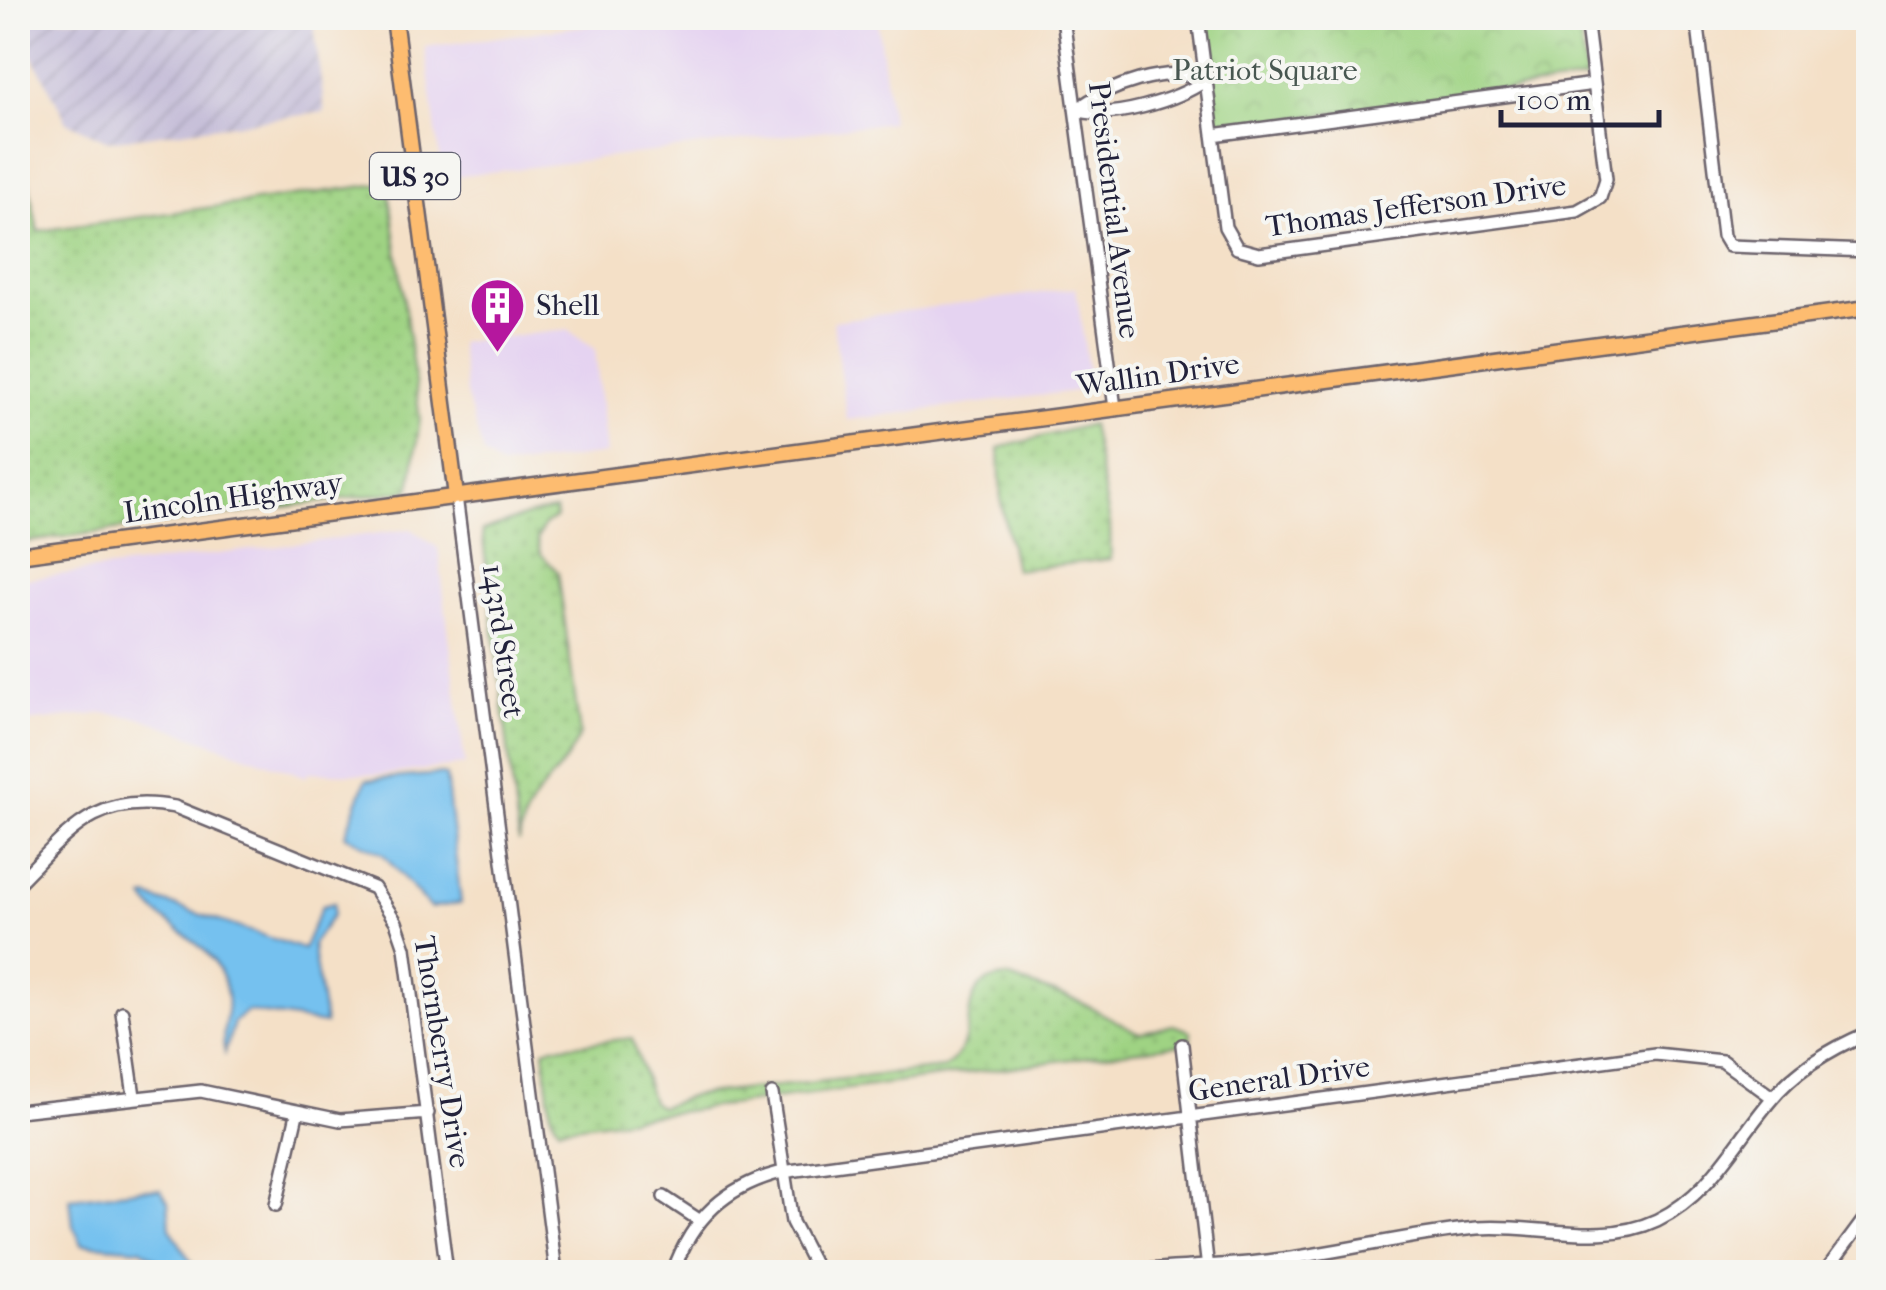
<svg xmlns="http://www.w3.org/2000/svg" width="1886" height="1290" font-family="'IM FELL French Canon',serif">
<defs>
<pattern id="industrial-furrows" width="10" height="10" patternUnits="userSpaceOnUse" patternTransform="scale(2.5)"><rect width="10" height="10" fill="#c7c0d9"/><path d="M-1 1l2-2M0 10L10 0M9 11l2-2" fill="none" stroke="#aba5bb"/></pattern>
<pattern id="grass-dots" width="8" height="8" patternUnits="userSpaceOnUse" patternTransform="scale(2.5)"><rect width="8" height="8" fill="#9fd383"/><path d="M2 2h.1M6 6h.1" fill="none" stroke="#89b572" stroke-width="1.8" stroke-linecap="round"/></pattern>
<pattern id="park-crowns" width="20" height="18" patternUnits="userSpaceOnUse" patternTransform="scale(2.5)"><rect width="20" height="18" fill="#9fd383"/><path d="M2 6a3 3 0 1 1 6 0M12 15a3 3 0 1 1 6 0" fill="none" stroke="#89b572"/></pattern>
</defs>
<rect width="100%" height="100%" fill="#f6f6f2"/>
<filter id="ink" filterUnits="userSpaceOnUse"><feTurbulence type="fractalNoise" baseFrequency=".01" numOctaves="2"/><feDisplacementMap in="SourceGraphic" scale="20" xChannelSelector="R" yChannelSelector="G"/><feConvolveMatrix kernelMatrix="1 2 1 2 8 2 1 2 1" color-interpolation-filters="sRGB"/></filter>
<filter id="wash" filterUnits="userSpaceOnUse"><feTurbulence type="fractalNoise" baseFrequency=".0048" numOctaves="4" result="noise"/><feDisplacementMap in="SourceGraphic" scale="40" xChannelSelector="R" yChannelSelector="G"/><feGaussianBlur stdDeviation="2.25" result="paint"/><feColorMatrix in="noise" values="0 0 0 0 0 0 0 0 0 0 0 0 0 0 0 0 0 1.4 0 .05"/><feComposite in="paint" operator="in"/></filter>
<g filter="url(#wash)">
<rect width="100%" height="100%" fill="#f4e0c7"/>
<path fill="#e5d3f1" d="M642,18H877L891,122L442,178L425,47Z
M1076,288L1091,389L847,420L833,321Z
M568,330L595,349L606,454L501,467L484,455L466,394L459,342Z
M411,529L438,548L465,765L379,775L308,772L307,777L142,718L105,713L18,723V580Z"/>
<path fill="url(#industrial-furrows)" d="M18,18H313L325,112L108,141L67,122L18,28Z"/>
<path fill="url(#grass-dots)" stroke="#607a5f" stroke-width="2.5" d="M18,127L38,231L388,183L420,419L410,490L18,543Z
M1091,424L1110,523L1111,559L1015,570L1001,502L999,448Z
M555,510L556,518L545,524L537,539L540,553L558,572L580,734C563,778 525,790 519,842L482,531C508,523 528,513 555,510Z
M1007,977L1078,1001L1139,1033L1173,1025L1191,1031V1043L559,1128L551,1115L544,1050L553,1047L632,1038L652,1102L660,1107L695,1095L944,1068C988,1040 947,981 1007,977Z"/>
<path fill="url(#park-crowns)" stroke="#607a5f" stroke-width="2.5" d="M1202,18H1578L1586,80L1216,129Z"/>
<path fill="#75c1ef" stroke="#4c7295" stroke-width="2.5" d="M442,774L446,776L461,903L430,908L383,854L345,835L366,780Z
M148,897L303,949L322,906L334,903L333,915L312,944L325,1024L247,1011L234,1022L225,1053C219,1032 232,1012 226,990C214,937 168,934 144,898Z
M144,1189L161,1190L168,1202L170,1228L197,1272H175L141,1249L82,1244L73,1226L70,1198Z"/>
</g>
<g filter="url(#ink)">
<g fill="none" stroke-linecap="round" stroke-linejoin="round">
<defs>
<path id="minor" d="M1063,18L1115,408
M1198,18L1225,227L1237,248L1259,254L1577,211L1600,198L1606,179L1586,18
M1697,18L1723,236L1729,246L1868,251
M1076,110C1108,86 1168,64 1206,80
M1076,110C1110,121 1178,100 1206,80
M1213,135L1594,84
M456,496L556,1272
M18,883C70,831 95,792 175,807L374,888L396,922L405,948L447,1272
M122,1012L134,1096
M1182,1045L1208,1269
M772,1094L792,1222L818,1272
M18,1111L201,1091L340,1120L428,1113
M664,1197L699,1220
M276,1205L297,1114
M673,1272C692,1218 726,1186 782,1172L1655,1054L1722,1061L1772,1097
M1125,1272C1175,1266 1225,1267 1275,1260C1343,1252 1409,1234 1477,1228C1537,1223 1600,1247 1657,1220C1710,1194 1733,1145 1770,1101C1795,1070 1832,1048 1868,1033
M1825,1272L1868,1214"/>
<path id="major" d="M394,18L456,496
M18,555L1868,308"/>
</defs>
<use href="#minor" stroke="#6c646c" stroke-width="16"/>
<use href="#major" stroke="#6c646c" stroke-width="19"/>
<use href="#minor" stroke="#fff" stroke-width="11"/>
<use href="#major" stroke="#fdbc70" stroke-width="14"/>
</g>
</g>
<defs>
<symbol id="building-pin" viewBox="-11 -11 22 30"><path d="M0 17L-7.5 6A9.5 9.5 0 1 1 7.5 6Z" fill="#b5179e" stroke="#f6f6f2"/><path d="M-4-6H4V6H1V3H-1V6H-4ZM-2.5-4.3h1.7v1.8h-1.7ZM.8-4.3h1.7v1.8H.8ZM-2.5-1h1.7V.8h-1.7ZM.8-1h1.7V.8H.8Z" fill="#fff"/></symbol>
</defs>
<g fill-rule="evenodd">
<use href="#building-pin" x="466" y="274" width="63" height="86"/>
</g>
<g text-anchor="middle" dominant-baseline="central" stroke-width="8" stroke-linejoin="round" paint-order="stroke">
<rect fill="#f6f6f2" stroke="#626272" stroke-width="2.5" x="370" y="153" width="90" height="46" rx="8"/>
<g font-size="28" font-weight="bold" fill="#22223b">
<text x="415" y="176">US 30</text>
</g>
<g font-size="30" fill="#485751" stroke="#f6f6f2">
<text x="1265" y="70">Patriot Square</text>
</g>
<g font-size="30" fill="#22223b" stroke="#f6f6f2">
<text transform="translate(1416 206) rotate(-8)">Thomas Jefferson Drive</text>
<text transform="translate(1114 210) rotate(83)">Presidential Avenue</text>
<text transform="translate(1158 375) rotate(-8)">Wallin Drive</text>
<text transform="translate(233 498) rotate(-8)">Lincoln Highway</text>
<text transform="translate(503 641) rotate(82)">143rd Street</text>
<text transform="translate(442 1052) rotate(81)">Thornberry Drive</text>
<text transform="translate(1279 1079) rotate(-8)">General Drive</text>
</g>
<g font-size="30" fill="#22223b" stroke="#f6f6f2" text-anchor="start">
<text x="536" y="305">Shell</text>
</g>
</g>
<rect width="1886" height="1290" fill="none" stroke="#f6f6f2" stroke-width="60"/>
<path d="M1501 110v15h158v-15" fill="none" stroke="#22223b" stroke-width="5"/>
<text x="1516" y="110" font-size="30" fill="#22223b" stroke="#f6f6f2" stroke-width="8" paint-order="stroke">100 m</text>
</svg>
